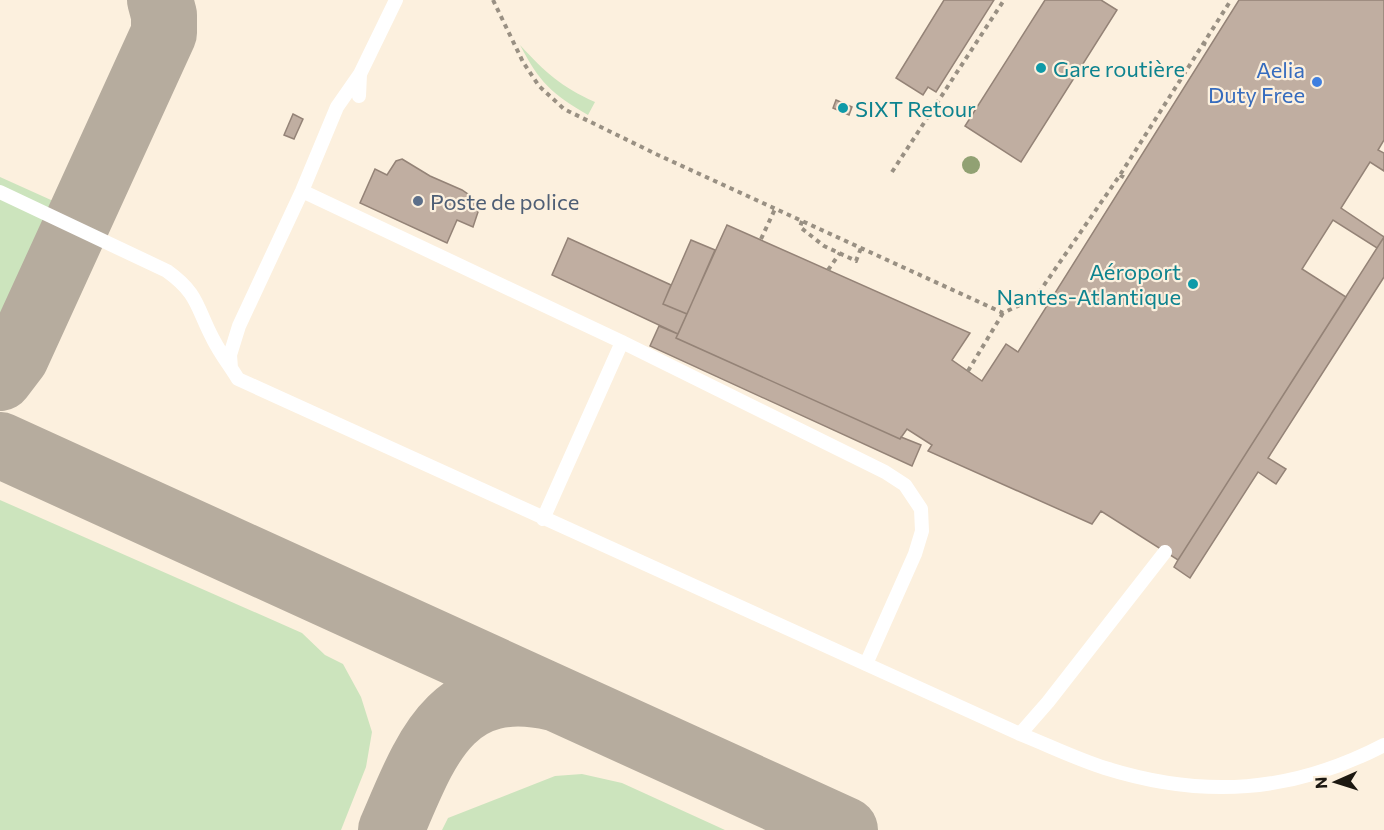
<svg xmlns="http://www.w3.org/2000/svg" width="1384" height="830" font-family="Commissioner,sans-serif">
<rect width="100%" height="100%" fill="#fcf0de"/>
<path fill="#cce4bd" d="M520,45C545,72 561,87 595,102L588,115C551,93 540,83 520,45Z
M0,177L71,209L4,334L0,333Z
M0,500L302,633L325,655L343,664L361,697L372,732L366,767L341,830H0Z
M582,774L622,783L725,830H442L448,818L555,776Z"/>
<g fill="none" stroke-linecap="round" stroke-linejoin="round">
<path stroke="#b6ac9e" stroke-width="66" d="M0,378L16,357L164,33V15L160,0
M0,445L845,830
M391,830C425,752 449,674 554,698"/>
</g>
<path fill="#c0aea1" stroke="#948377" stroke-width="1.5" d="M944,0H994L936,92L928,87L923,95L896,78Z
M1045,0H1101L1117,10L1021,162L965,126Z
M1239,0H1384V140L1378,150L1384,153V171L1370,162L1341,208L1384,237L1377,248L1333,220L1302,269L1346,297L1178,560L1101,511L1092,524L928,451L932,445L907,429L900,439L676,338L727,225L970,333L952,360L982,381L1006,344L1018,352Z
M836,100L852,107L849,115L833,108Z
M293,114L303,119L294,139L284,135Z
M402,159L430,176L462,190L475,199L478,212L473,227L457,220L447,243L360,203L375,169L387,175L396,161Z
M1384,237V277L1268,458L1286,469L1276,484L1258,472L1190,578L1174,567L1178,560Z
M568,238L671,285L663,304L687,314L678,334L552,275Z
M691,240L715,250L687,314L663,304Z
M659,326L678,334L676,338L900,439L901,437L921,445L912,466L650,346Z"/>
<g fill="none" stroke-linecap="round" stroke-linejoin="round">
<path stroke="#999083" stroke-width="4" stroke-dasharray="4.5 4.5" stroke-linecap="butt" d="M493,0L523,62L539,86L564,109L658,155L1003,313L1030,300L1040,291L1120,175L1231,0
M1202,43L1210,46
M892,172L1004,0
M1120,175L1127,179
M802,221L800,227L824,246L852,259L856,261L861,248
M761,239L775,209
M828,270L840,253
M968,371L1003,313"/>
<path stroke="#fff" stroke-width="14" d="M359,96L360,74L396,0
M302,191L622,342L885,472L905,485L921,509L922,531L915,554L866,664
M0,192L167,271C199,294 196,307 213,339C220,353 230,366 238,379L1020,734C1048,745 1076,759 1105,768C1204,799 1292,793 1384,745
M231,368L230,355L239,326L302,191L337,107L360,74
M543,519L622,342
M1020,734L1048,702L1165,552"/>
</g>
<circle fill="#91a173" cx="971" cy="165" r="9"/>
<g fill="#0f9aa8" stroke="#fcf0de" stroke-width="2">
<circle cx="1041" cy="68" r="6"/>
<circle cx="843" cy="108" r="6"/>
<circle cx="1193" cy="284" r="6"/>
</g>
<circle fill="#3f7fe0" stroke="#fcf0de" stroke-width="2" cx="1317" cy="82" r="6"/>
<circle fill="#5c6f8a" stroke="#fcf0de" stroke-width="2" cx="418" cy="201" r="6"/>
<g text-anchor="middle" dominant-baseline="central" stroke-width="4.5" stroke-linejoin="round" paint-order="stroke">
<g font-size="22" fill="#0d838f" stroke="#fcf0de" text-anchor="start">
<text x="1053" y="68">Gare routière</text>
<text x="855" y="108">SIXT Retour</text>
<text x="1181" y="271" text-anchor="end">Aéroport<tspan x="1181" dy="25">Nantes-Atlantique</tspan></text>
</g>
<g font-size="22" fill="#366cbe" stroke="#fcf0de" text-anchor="end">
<text x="1305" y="69">Aelia<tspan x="1305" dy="25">Duty Free</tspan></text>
</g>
<g font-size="22" fill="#4e5e75" stroke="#fcf0de" text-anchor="start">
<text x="430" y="201">Poste de police</text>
</g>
</g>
<g transform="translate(1336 782) rotate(267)" stroke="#fcf0de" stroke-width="4.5" paint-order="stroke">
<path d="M0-4.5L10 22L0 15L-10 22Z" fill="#1c1811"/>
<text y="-9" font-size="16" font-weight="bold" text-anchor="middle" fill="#1c1811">N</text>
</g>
</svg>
